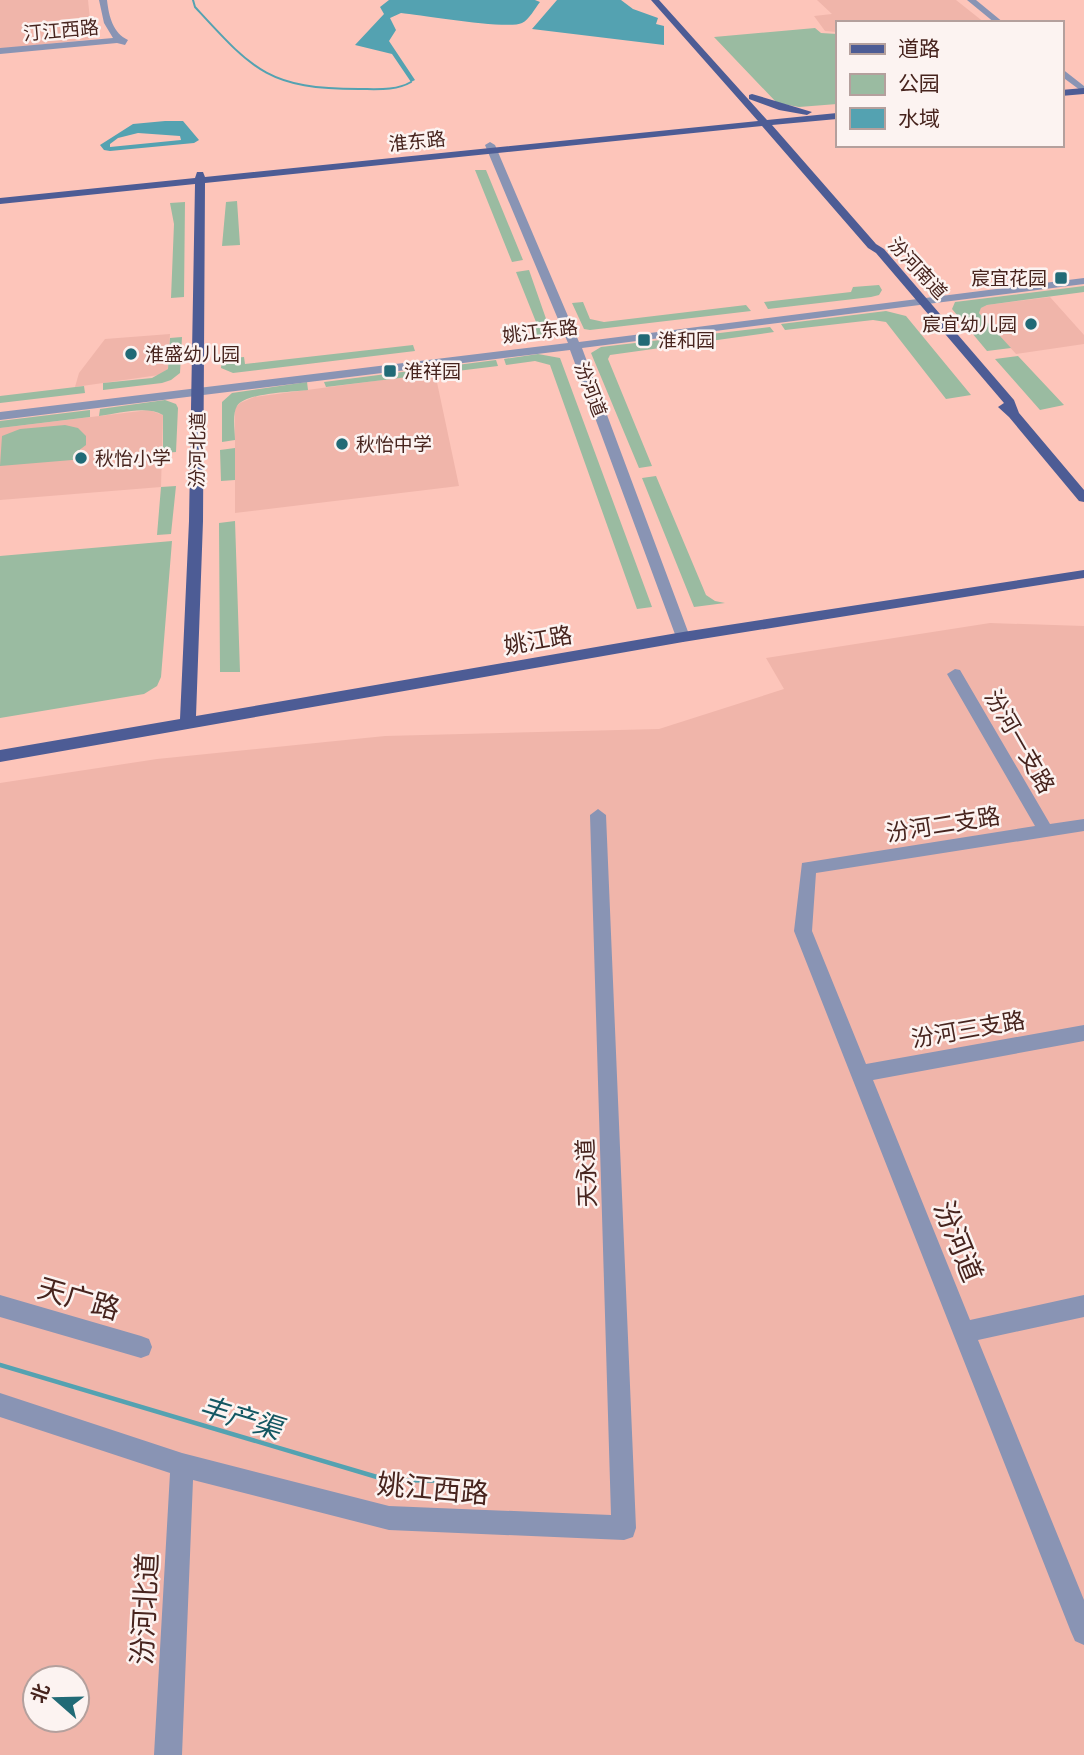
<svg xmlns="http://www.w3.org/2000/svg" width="1084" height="1755" font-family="'Public Sans','Noto Sans SC',sans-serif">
<rect width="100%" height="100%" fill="#fdc5ba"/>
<path fill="#f0b5aa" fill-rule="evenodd" d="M0,0H88L92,39L0,49Z
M817,0H956L985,23H837V32L825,31L814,16L832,14Z
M1050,297L1084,335V344L1016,354L979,313L981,308L987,305Z
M170,334L168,369L159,375L75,387L79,373L105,339Z
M435,373L459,486L235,513V408L240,403L254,397Z
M149,410L163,415L161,487L0,500V428Z
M990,623L1084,626V1755H0V783L157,759L385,736L659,729L784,689L766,658ZM35,1678H77V1720H35Z"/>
<path fill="#9abba1" d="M815,28L821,33L837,34V104L799,107L777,103L714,37Z
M475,170H486L523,260L512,262Z
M237,201L240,245L222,246L226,202Z
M185,202L184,297L171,298L174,224L170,203Z
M529,270L551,333L549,337L534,339L529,324L536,322L516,272Z
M879,285L882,290L879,295L871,297L768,309L764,302L851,292L853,287Z
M1084,286V292L987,305L981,308L979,313L1011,348L987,351L952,309L955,302Z
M583,302L590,319L604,322L746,305L751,311L590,330L584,329L572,303Z
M886,311L906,316L971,395L946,399L886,322L873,320L785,330L781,324Z
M770,327L774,332L610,355L608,359L652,466L639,468L591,353L601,347Z
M182,337L180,373L171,380L162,383L103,390V383L152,378L168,369L170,338Z
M413,345L415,351L233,373L221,368L222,359L244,357L245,364Z
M538,354L560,358L652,607L637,609L550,365L535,361L506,365L504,359Z
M1018,356L1064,405L1040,410L995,359Z
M496,360L498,366L326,387L324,382Z
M307,382L308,390C292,392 245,393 237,406C232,414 235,431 235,440L222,442V402L232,393Z
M84,386L85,393L0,403V396Z
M165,400L176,404L178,408L176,452L163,453V415C146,405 118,414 99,416L100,409Z
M90,410V417L0,428V421Z
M65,425L78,428L86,436V445L74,454L84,453V459L0,466L2,436L20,429Z
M235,448V480L221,481L220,450Z
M656,476L706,595L715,601L725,603L694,607L642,478Z
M176,486L171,534L157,535L161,487Z
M235,521L240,672H220L219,523Z
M172,541L161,677L157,686L144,694L0,718V556Z"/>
<path fill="#54a2b1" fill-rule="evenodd" d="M389,0H535L540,2C535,8 529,20 522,23C508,30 422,15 401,13L390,18L396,30L389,41L415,80L411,82L392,54L355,45L384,14L380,7Z
M557,0H621L633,9L658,18L656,24L664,26V45L532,29Z
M165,121H183L199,140L194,143L110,151L104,150L100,145L133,124ZM138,133L180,136L181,140L110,147V144L118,138Z"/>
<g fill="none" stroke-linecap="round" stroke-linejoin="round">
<path stroke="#54a2b1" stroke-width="2" d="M193,0L195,7C253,70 268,89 359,89C376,89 396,91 411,82"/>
<path stroke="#54a2b1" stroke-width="4.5" d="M0,1365L387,1480L475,1481"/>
<path fill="#8994b4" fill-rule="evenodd" d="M99,0H107C109,17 113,33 128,40L125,45L117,43L0,54V48L113,38L104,23Z
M967,0H976L1004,23H995Z
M1061,68L1084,86V93L1061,76Z
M490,142L495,145L579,342L1084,278V284L582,348L690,637L683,642L676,637L570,350L0,420V412L568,343L485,145Z
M955,669L960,670L1050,824L1084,819V831L816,873L812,931L866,1064L1084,1025V1041L873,1080L970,1320L1084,1295V1317L978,1340L1084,1600V1645L1075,1641L1071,1632L794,931L802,863L1035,826L947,674Z
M598,809L606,815L636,1528L633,1537L624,1540L389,1530L193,1480L182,1755H154L170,1473L0,1417V1393L182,1453L389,1506L611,1515L590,815Z
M0,1295L141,1336L149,1339L152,1347L149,1355L141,1358L0,1317Z"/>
<path fill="#4d5c95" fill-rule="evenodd" d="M651,0H659L767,120L837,113V119L772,125L876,244L884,249L1014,400L1019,413L1084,490V502L1079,501L1009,417L998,407L1004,403L876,253L868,248L762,126L205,183L203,521L196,716L683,632L1084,570V578L683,642L0,762V750L180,719L189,521L195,184L0,204V198L195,178L197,172H203L205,177L758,121Z
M1084,88V94L1061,96V90Z
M752,94L812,112L807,115L779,110L749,99V95Z"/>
</g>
<g fill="#216a76" stroke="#fcf3f1" stroke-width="2.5">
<rect x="1054" y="271" width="14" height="14" rx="3.5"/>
<circle cx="1031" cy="324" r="7"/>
<rect x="637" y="333" width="14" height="14" rx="3.5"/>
<circle cx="131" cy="354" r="7"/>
<rect x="383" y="364" width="14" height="14" rx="3.5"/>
<circle cx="342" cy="444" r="7"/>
<circle cx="81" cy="458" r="7"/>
</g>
<g text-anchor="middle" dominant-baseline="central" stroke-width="5" stroke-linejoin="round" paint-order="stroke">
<g font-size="19" fill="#47241e" stroke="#fcf3f1">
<text transform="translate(61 30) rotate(-5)">汀江西路</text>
<text transform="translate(417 141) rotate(-6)">淮东路</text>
<text transform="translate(918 268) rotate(47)">汾河南道</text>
<text transform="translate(540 331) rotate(-7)">姚江东路</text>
<text transform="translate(591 389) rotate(69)">汾河道</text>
<text transform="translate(197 450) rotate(-89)">汾河北道</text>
</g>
<g font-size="19" fill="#47241e" stroke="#fcf3f1" text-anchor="start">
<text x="1047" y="278" text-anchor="end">宸宜花园</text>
<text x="1017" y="324" text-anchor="end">宸宜幼儿园</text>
<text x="658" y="340">淮和园</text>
<text x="145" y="354">淮盛幼儿园</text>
<text x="404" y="371">淮祥园</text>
<text x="356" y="444">秋怡中学</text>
<text x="95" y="458">秋怡小学</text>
</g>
<g font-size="23" fill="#47241e" stroke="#fcf3f1">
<text transform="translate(538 640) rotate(-10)">姚江路</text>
<text transform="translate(1020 741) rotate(60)">汾河一支路</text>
<text transform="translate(943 824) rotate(-9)">汾河二支路</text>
<text transform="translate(968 1029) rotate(-10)">汾河三支路</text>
<text transform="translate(586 1173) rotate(-92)">天永道</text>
</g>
<g font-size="28" fill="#47241e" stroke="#fcf3f1">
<text transform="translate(959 1241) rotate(68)">汾河道</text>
<text transform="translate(79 1298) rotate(16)">天广路</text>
<text transform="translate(433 1488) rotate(5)">姚江西路</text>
<text transform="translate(144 1609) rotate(-87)">汾河北道</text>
</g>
<g font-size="28" font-style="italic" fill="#145762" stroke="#fcf3f1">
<text transform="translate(241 1417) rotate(17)">丰产渠</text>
</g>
</g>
<rect x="836" y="21" width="228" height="126" fill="#fcf3f1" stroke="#b4a09d" stroke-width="2"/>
<rect x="850" y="44" width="35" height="10" fill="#4d5c95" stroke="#b4a09d" stroke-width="2"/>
<text x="898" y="56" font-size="21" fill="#47241e">道路</text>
<rect x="850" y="74" width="35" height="21" fill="#9abba1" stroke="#b4a09d" stroke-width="2"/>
<text x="898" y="91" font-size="21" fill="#47241e">公园</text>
<rect x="850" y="108" width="35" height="21" fill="#54a2b1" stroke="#b4a09d" stroke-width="2"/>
<text x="898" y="126" font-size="21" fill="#47241e">水域</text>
<g transform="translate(56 1699) rotate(290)"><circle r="33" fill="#fcf3f1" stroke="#b4a09d" stroke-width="2"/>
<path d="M0-5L12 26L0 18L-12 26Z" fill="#216a76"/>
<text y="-10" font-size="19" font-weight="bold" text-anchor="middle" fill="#47241e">北</text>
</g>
</svg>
